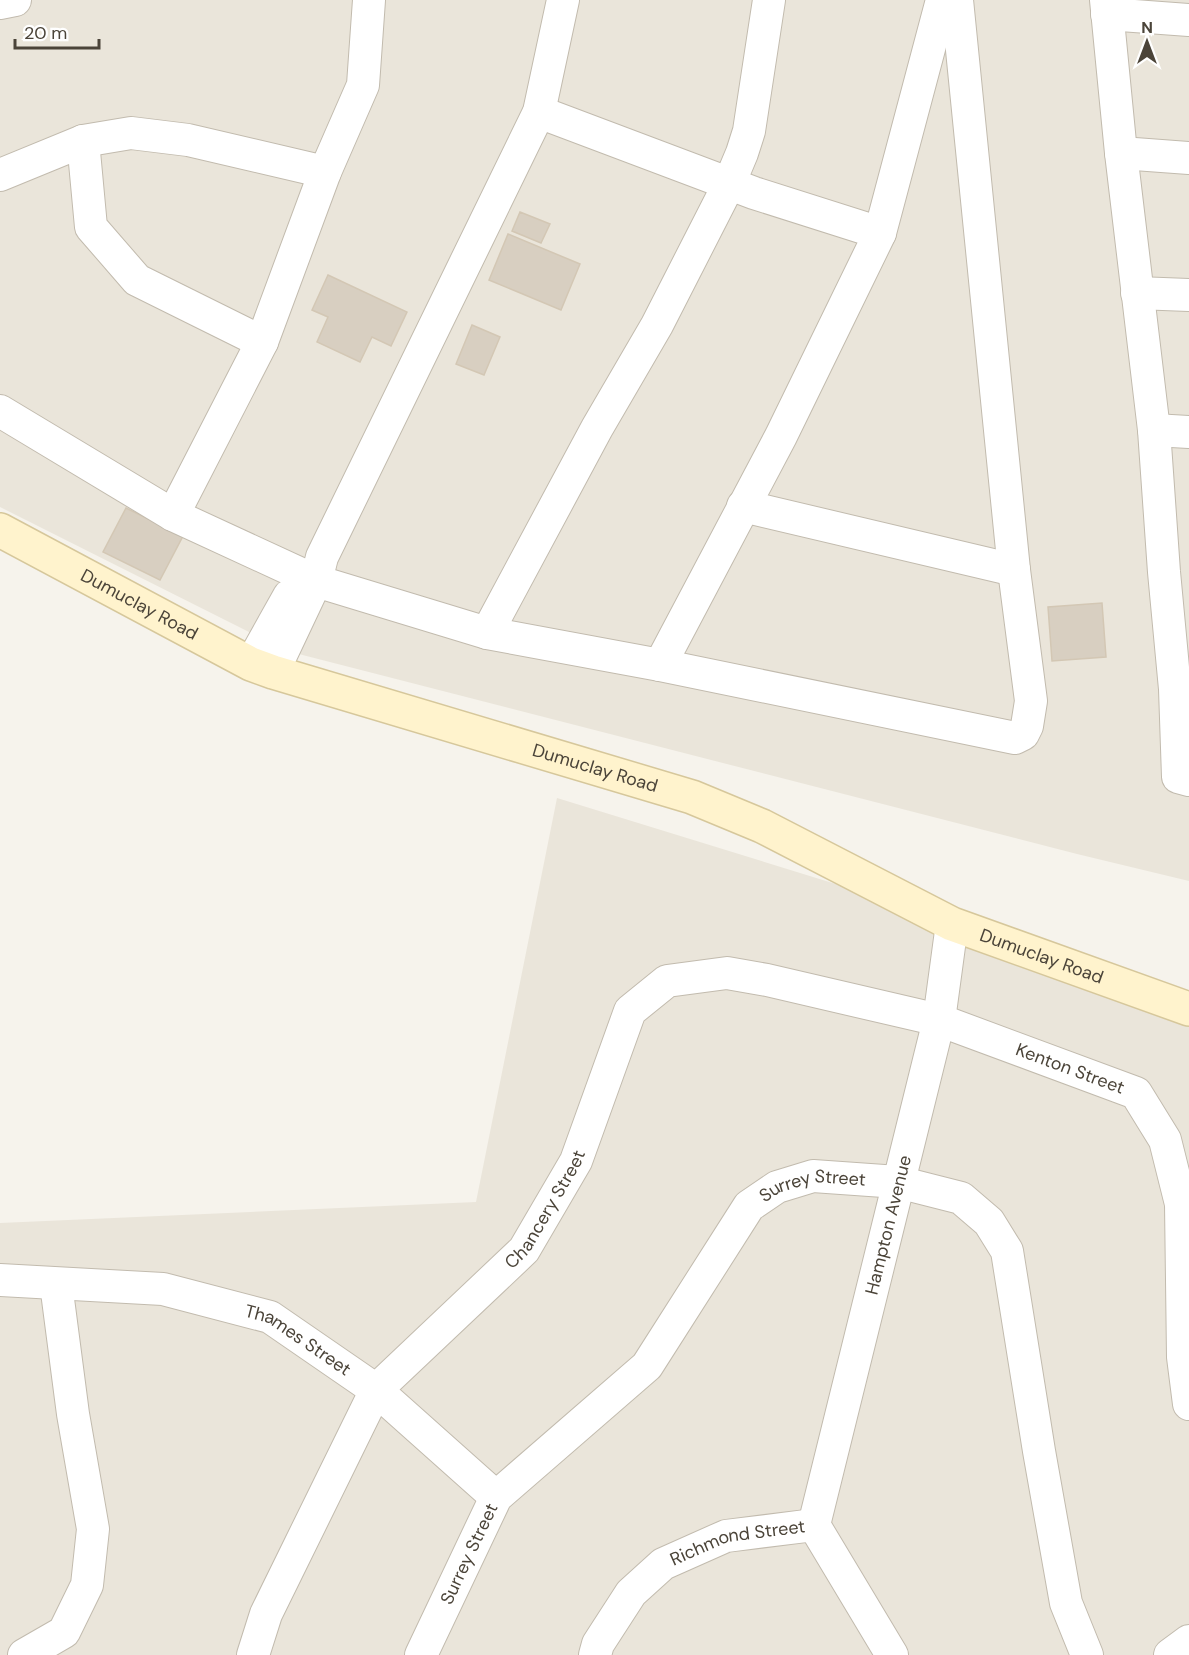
<svg xmlns="http://www.w3.org/2000/svg" width="1189" height="1655" font-family="'DM Sans',sans-serif">
<rect width="100%" height="100%" fill="#f6f3ec"/>
<path fill="#eae5da" d="M0,0H1189V881L1077,854L287,651L0,507Z
M557,798L1189,993V1655H0V1223L476,1202Z"/>
<path fill="#d8cfc1" stroke="#d3c7b4" stroke-width="1.5" d="M520,212L550,224L541,243L512,231Z
M508,234L580,264L561,310L489,280Z
M328,275L407,312L391,346L372,337L360,362L317,342L328,317L312,310Z
M472,325L500,337L484,375L456,364Z
M126,508L183,536L160,580L103,552Z
M1102,603L1106,657L1052,661L1048,607Z"/>
<g fill="none" stroke-linecap="round" stroke-linejoin="round">
<defs>
<g id="street">
<path d="M1106,0L1121,153L1154,430L1164,572L1175,689L1178,777L1189,780"/>
<path d="M0,3L15,0"/>
<path d="M1107,14L1189,20"/>
<path d="M539,112L754,193L880,233"/>
<path d="M83,141L91,227L137,280L262,342"/>
<path d="M1121,153L1189,158"/>
<path d="M0,175L83,141L131,133L188,140L325,172"/>
<path d="M1137,293L1189,295"/>
<path d="M0,411L173,515L316,581L487,633L660,665L1015,738L1023,734L1027,726L1031,701L1014,570L957,0"/>
<path d="M1154,430L1189,432"/>
<path d="M743,506L1014,570"/>
<path d="M173,515L262,342L325,172L363,85L369,0"/>
<path d="M487,633L597,428L657,325L729,184L742,153L749,131L769,0"/>
<path d="M251,664L289,596"/>
<path d="M660,665L781,436L880,233L942,0"/>
<path d="M273,672L316,581L322,557L539,112L563,0"/>
<path id="s1" d="M0,1280L163,1289L270,1317L376,1390L496,1497"/>
<path id="s2" d="M814,1525L939,1020L952,924"/>
<path d="M814,1525L892,1655"/>
<path d="M24,1655L64,1632L87,1585L93,1529L73,1414L56,1284"/>
<path id="s3" d="M253,1655L266,1614L376,1390L524,1250L576,1161L630,1011L667,981L727,973L767,980L939,1020L1136,1093L1165,1140L1181,1204L1183,1357L1189,1404"/>
<path id="s4" d="M421,1655L496,1497L647,1366L749,1206L777,1187L813,1176L898,1182L961,1198L989,1222L1007,1251L1039,1451L1066,1603L1087,1655"/>
<path id="s5" d="M595,1655L598,1644L631,1593L663,1564L726,1536L814,1525"/>
<path d="M1170,1655L1189,1641"/>
</g>
<g id="secondary">
<path id="s6" d="M0,530L251,664L273,672L692,797L762,826L952,924L1189,1009"/>
</g>
</defs>
<use href="#street" stroke="#c2bbae" stroke-width="34"/>
<use href="#secondary" stroke="#d6c79b" stroke-width="36"/>
<use href="#street" stroke="#fff" stroke-width="32"/>
<use href="#secondary" stroke="#fff3cd" stroke-width="33"/>
</g>
<g text-anchor="middle" dominant-baseline="central" stroke-width="6" stroke-linejoin="round" paint-order="stroke">
<g font-size="18" fill="#4b4439" stroke="#fff">
<text stroke="none"><textPath href="#s6" startOffset="158">Dumuclay Road</textPath></text>
<text stroke="none"><textPath href="#s6" startOffset="644">Dumuclay Road</textPath></text>
<text stroke="none"><textPath href="#s6" startOffset="1130">Dumuclay Road</textPath></text>
<text stroke="none"><textPath href="#s3" startOffset="1224">Kenton Street</textPath></text>
<text stroke="none"><textPath href="#s4" startOffset="634">Surrey Street</textPath></text>
<text stroke="none"><textPath href="#s3" startOffset="542">Chancery Street</textPath></text>
<text stroke="none"><textPath href="#s2" startOffset="309">Hampton Avenue</textPath></text>
<text stroke="none"><textPath href="#s1" startOffset="309">Thames Street</textPath></text>
<text stroke="none"><textPath href="#s5" startOffset="194">Richmond Street</textPath></text>
<text stroke="none"><textPath href="#s4" startOffset="112">Surrey Street</textPath></text>
</g>
</g>
<g transform="translate(1147 42)" stroke="#ffffff" stroke-width="4.5" paint-order="stroke">
<path d="M0-4.5L10 22L0 15L-10 22Z" fill="#4b4439"/>
<text y="-9" font-size="16" font-weight="bold" text-anchor="middle" fill="#4b4439">N</text>
</g>
<path d="M15 39v9h84v-9" fill="none" stroke="#4b4439" stroke-width="3"/>
<text x="24" y="39" font-size="18" fill="#4b4439" stroke="#ffffff" stroke-width="4.5" paint-order="stroke">20 m</text>
</svg>
